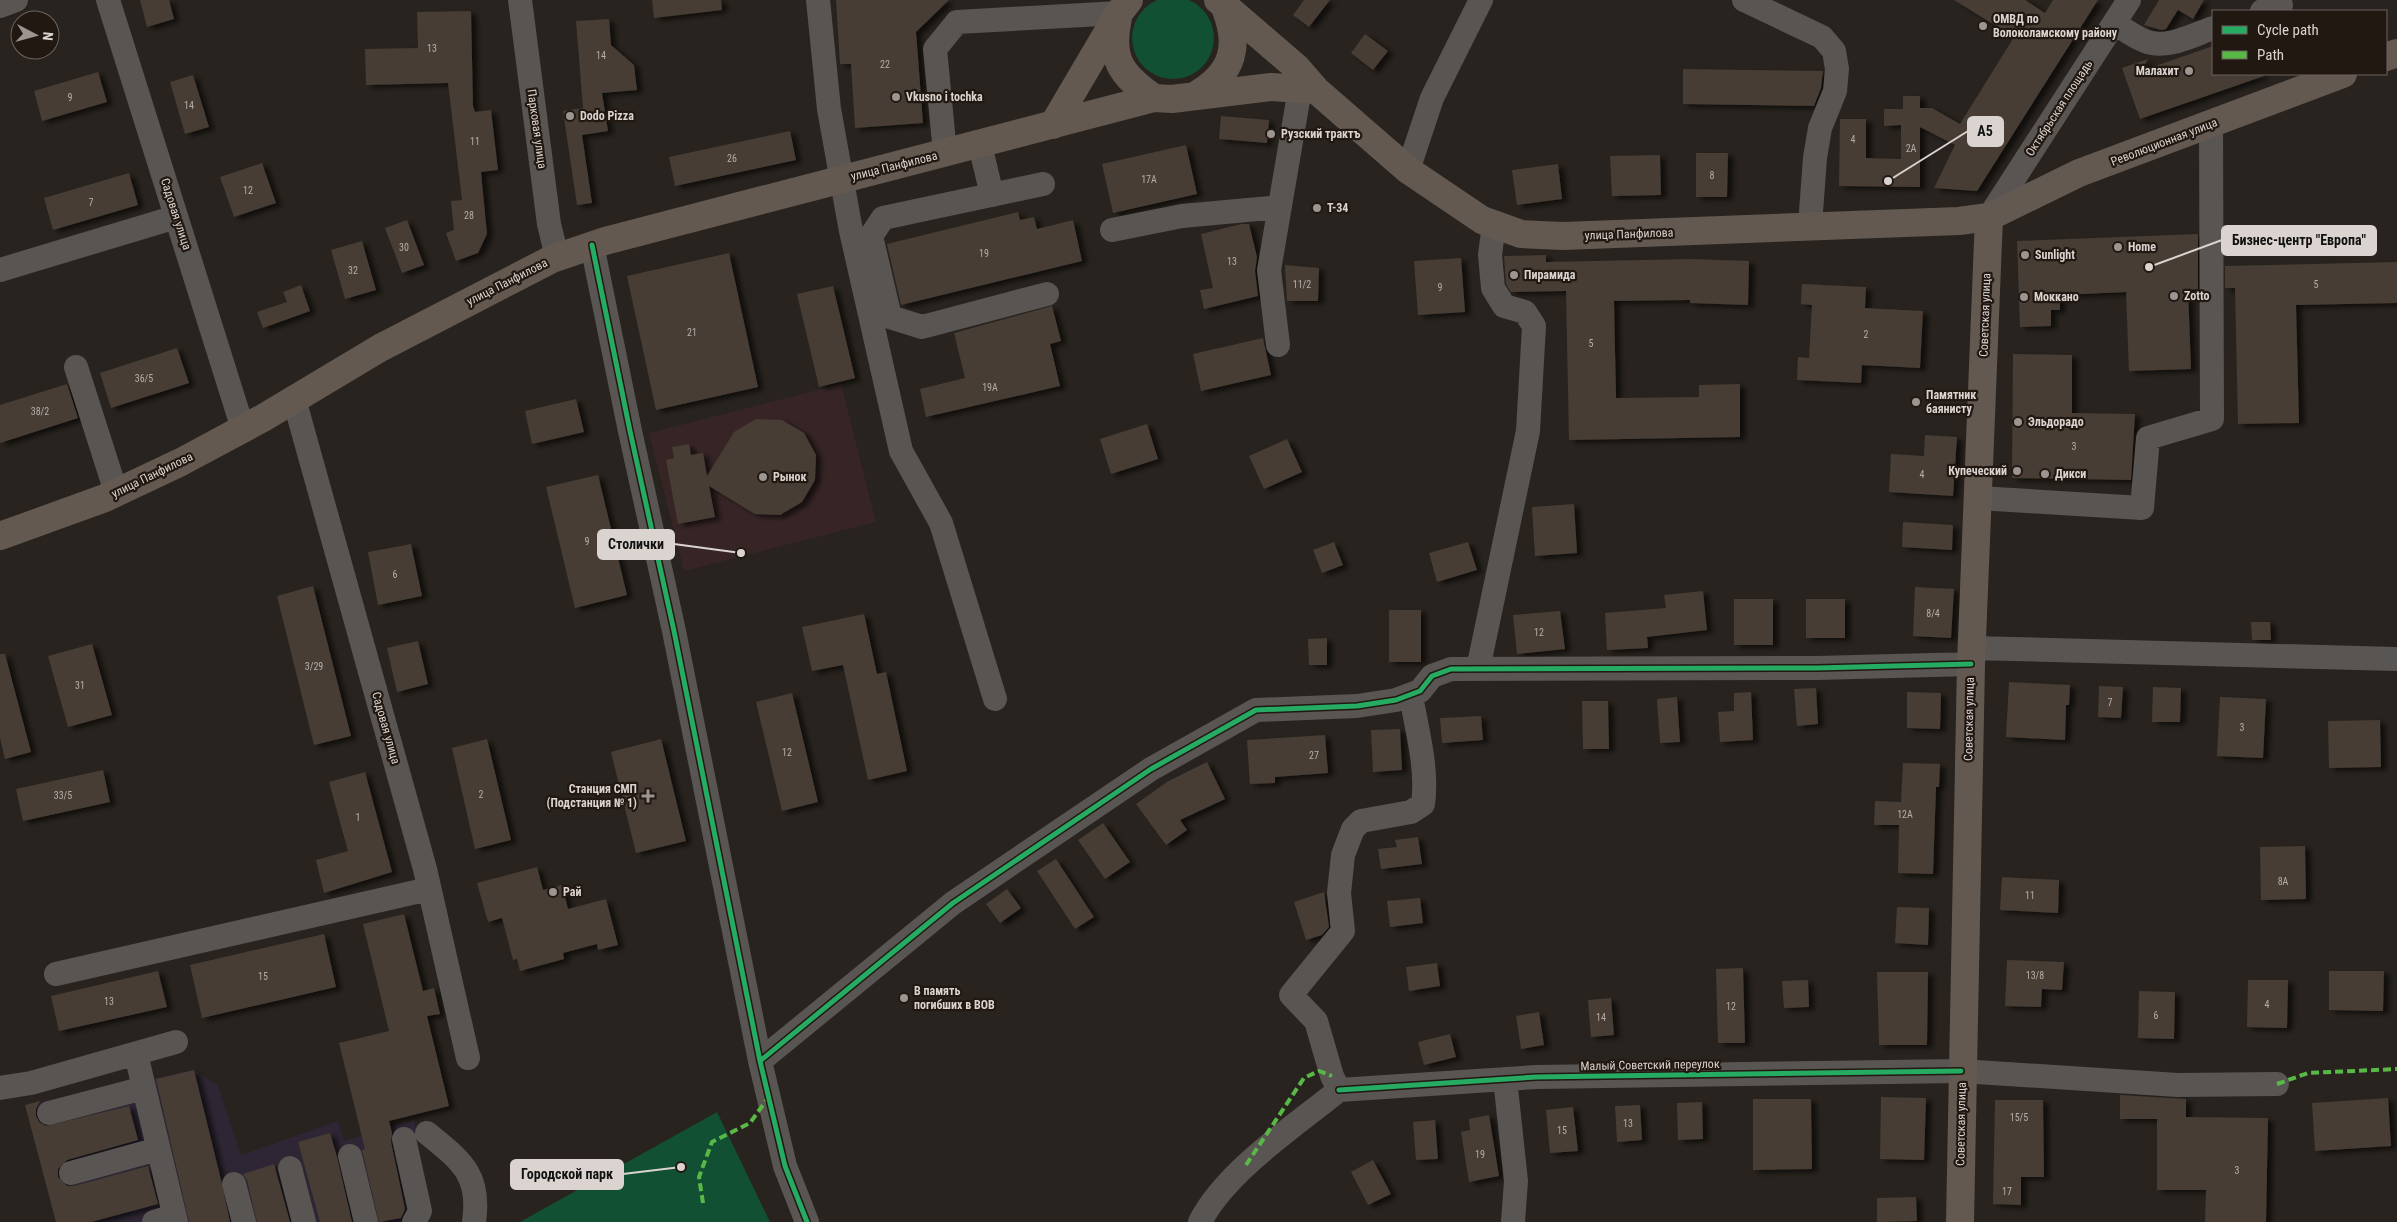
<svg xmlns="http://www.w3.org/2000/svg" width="2397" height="1222" font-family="'Roboto Condensed',sans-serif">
<defs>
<filter id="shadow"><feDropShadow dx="5.5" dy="3" stdDeviation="2.5" flood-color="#0009"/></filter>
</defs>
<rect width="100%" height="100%" fill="#28231e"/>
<path fill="#372526" d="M841,384L876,522L684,571L649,433Z"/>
<path fill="#2e2634" d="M194,1070L218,1086L241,1155L338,1121L344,1141L414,1120L431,1212L424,1222H56L25,1105Z"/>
<path fill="#115033" d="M1132 38a41 41 0 1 1 82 0a41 41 0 1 1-82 0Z
M717,1112L770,1222H520Z"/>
<path fill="#463d34" filter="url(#shadow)" d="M140,0H169L174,19L147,27Z
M652,0H721L722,10L654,18Z
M836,0H949L916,32L923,123L855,128L851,64H840Z
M1304,0H1330L1309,27L1293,15Z
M1954,0H2025L2045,13L2053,0H2098L1977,191L1934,188L1955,145L1920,127V187L1839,186L1840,119H1866V158L1901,159V125L1884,126V109H1903V96H1920V108H1932L1960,124L2014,37Z
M2159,0H2204L2193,19L2178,10L2166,29L2161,30L2144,25Z
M471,11L473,106L475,112L491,110L498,170L481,172L487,234L478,253L456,261L446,233L454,230L451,201L462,200L448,83L366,85L365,49L418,48L417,12Z
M609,19L611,45L634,65L637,90L602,93L608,131L582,135L592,203L577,205L563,111L583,108L576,21Z
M1365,34L1388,51L1373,70L1351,53Z
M2213,46V74H2263L2264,76L2140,119L2122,68L2148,59L2141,71Z
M1683,69L1823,71L1821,88L1814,106L1683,104Z
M98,72L107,102L42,121L34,91Z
M193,75L209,127L185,134L170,82Z
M1221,116L1269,120L1267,143L1219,139Z
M790,131L796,160L675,186L669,157Z
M1186,145L1197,194L1113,213L1102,164Z
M1696,153H1728L1727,197H1696Z
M1660,155L1661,195L1612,196L1610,156Z
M262,163L276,203L234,217L220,177Z
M1558,164L1562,199L1517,205L1512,170Z
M129,173L138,205L53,230L44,198Z
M1018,212L1020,220L1034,217L1037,229L1073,220L1082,261L901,305L887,244Z
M407,220L424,265L402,273L385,228Z
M1241,224H1249L1257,257L1255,271L1258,296L1204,309L1200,290L1213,288L1201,234Z
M2198,234V289L2188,290L2191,369L2129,371L2126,292L2060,295V310H2051V326L2020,327L2017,241Z
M362,241L376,290L345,299L331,250Z
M729,253L758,387L656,410L627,276Z
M1546,255V262L1691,259L1749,261L1748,305L1690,303V300L1614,301L1616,398L1699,397V385L1740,384V437L1569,440L1566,291L1511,292L1506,284L1504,256Z
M1461,258L1465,312L1418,315L1414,261Z
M2397,262V303L2296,305L2299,423L2238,424L2235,288H2225V266Z
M1285,265L1319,268L1318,301H1287Z
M1802,284L1866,287L1865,308L1923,311L1920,368L1862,365L1861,383L1797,380L1798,357L1809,358L1812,305L1801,304Z
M301,285L310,311L263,328L257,312L287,302L283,292Z
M833,286L855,378L819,387L797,294Z
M1052,306L1061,341L1050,344L1060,386L926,417L920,389L965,378L954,333Z
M1263,338L1271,375L1201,391L1193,354Z
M177,348L189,383L111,408L100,373Z
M2013,354L2072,355V413L2135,414L2131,480L2012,478Z
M67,384L78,418L0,443V405Z
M576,399L584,432L532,444L525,411Z
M756,419L782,420L804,433L816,455L815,480L802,502L780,515L755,514L709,486L715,517L678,524L666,460L674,458L672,447L689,444L691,455L703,453L707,476L734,432Z
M1147,424L1158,459L1111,474L1100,439Z
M1925,435L1957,437L1953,496L1889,492L1891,454L1924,456Z
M1287,439L1302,472L1264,489L1249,456Z
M598,475L627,595L575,608L546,487Z
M1574,504L1577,553L1535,556L1532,507Z
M1903,522L1953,525L1952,550L1902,547Z
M1334,542L1343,565L1322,573L1313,550Z
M1468,542L1477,570L1437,582L1429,553Z
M411,544L422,596L378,605L368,552Z
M313,586L351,736L314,745L277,596Z
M1915,587L1954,589L1951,638L1913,636Z
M1703,591L1707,630L1647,637L1648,648L1607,650L1605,613L1666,608L1664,595Z
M1734,599H1773V645H1734Z
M1806,599H1845V638H1806Z
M1389,610H1421V662H1389Z
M1560,611L1565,649L1517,654L1513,615Z
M864,614L877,674L886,672L907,771L868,780L843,665L812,671L802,627Z
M2251,622H2270L2271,640H2252Z
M1327,638V665H1309L1308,639Z
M418,641L428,684L397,692L387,648Z
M92,644L112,715L68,727L48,656Z
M0,654H5L31,752L5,759L0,738Z
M2009,682L2070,685L2069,705H2066L2065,740L2006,737Z
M2099,686L2123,687L2121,718L2098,717Z
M2153,687L2181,688L2180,722H2152Z
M1816,688L1818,724L1797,726L1794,689Z
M1751,692L1753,740L1720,742L1718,712L1734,711V693Z
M1907,692L1941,693L1940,729L1907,728Z
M792,693L818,802L782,811L756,702Z
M1677,697L1680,742L1660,743L1657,699Z
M2220,697L2266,699L2263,758L2217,756Z
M1582,701H1608L1609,749H1583Z
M1481,716L1483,740L1442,743L1440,718Z
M2380,720L2381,767L2329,768L2328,721Z
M1400,729L1402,770L1373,772L1371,730Z
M1325,735L1328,773L1275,777V783L1250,784L1247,740Z
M487,739L511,840L475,849L452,748Z
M661,739L686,841L636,853L611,752Z
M1207,762L1225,799L1180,820L1187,830L1166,845L1136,804L1167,782Z
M1903,763L1940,764L1939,787H1936L1933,874L1898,873L1899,825H1874L1875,801L1901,802Z
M103,770L110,802L23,821L16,789Z
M365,772L392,872L324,893L316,860L348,851L329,782Z
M1103,823L1130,862L1105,879L1078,840Z
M1418,837L1422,864L1381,869L1378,849L1397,847L1395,840Z
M2305,846L2306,899L2261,900L2260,847Z
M1056,859L1094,917L1075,929L1037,871Z
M537,867L543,890L562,885L568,909L606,899L618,945L598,950L597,944L563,953L564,959L520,971L517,959L513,960L502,918L488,922L477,883Z
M2002,877L2059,880L2058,913L2000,910Z
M1007,889L1021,908L1000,923L986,904Z
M1324,892L1329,927L1322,935L1306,940L1294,902Z
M1420,898L1423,923L1390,927L1387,901Z
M1897,907L1929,908L1928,945L1895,943Z
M404,914L423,991L434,988L440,1014L427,1016L449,1106L389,1121L392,1133L391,1142L405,1209L401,1218L379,1222L362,1150L365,1149L339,1043L389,1031L363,924Z
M324,934L336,987L202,1018L190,965Z
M2007,960L2064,962L2062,990L2042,989L2041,1007L2005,1006Z
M1437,963L1440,986L1409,991L1406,967Z
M1743,968L1745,1043H1718L1716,969Z
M158,971L167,1007L59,1031L51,996Z
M2329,971H2384L2383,1011L2329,1010Z
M1877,972H1928L1927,1045H1879Z
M1808,980L1809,1007L1784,1008L1782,981Z
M2248,980H2288L2287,1028L2247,1027Z
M2139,991L2175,992L2174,1039L2138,1038Z
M1611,998L1614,1035L1591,1037L1588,1000Z
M1539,1012L1544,1045L1521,1049L1516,1016Z
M1450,1034L1456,1057L1424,1065L1418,1042Z
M194,1070L221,1180L230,1222H189L156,1079Z
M2120,1095L2186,1099V1117L2268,1118L2266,1222H2205L2206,1190H2157V1119H2120Z
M1881,1097L1926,1098L1924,1160L1880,1159Z
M2388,1098L2391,1146L2315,1151L2312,1103Z
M1753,1099H1811L1812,1169L1753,1170Z
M1995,1100H2043L2044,1177H2021V1205L1993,1204Z
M40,1101L36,1109V1116L39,1122L46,1126L129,1106L138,1140L67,1160L58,1169V1177L67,1186H74L148,1166L158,1204L91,1222H56L25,1105Z
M1702,1102L1703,1139L1678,1140L1677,1103Z
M1640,1105L1642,1140L1617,1142L1615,1106Z
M1573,1107L1578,1151L1550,1153L1546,1110Z
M1489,1115L1499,1176L1469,1182L1461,1132L1470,1130L1469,1119Z
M1435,1120L1438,1159L1416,1160L1413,1122Z
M330,1133L337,1157L352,1222H320L298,1142Z
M1373,1160L1391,1194L1368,1205L1351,1172Z
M274,1164L290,1222H257L247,1180L243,1174Z
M1916,1197L1917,1221L1877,1222V1198Z"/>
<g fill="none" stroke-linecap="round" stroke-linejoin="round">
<path stroke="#595552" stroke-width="24" d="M108,0L243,429
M520,0L549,224L557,257
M818,0L829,109L851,231L901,451L941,523L995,699
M1744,0L1822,37L1834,51L1837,69L1835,91L1820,128L1815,158L1810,225
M0,6L16,0
M2262,11L2281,5
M2114,23C2124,29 2134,37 2145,41C2166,50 2193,35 2213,28
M980,145L992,195
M945,153L935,49L957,22L1119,13
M1408,170L1432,98L1481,0
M1043,184L883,218L871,236L890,317L922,327L1047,294
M1989,217L2129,0
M1112,230L1182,216L1280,207
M592,245L630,431L674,631L760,1061L785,1166L807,1222
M0,270L176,217
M1278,345L1269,270L1300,89
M76,367L116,492
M294,399L425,869L468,1058
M1979,498L2142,508L2148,438L2212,419L2211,124
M1972,648L2397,659
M1478,669L1528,431L1534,326L1525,312L1504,306L1493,288L1490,255L1494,224
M56,974L429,889
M136,1054L176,1222
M760,1061L953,903L1151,769L1256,710L1357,706L1396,700L1420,691L1432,676L1451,669L1817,668L1971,664
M1505,1079L1516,1181L1513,1222
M0,1088L31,1083L176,1042
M1339,1090L1536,1077L1961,1071L2178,1085L2277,1084
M49,1113L144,1088
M427,1133C461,1161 481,1174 474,1222
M404,1139L420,1211L414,1222
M350,1156L366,1222
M290,1168L304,1222
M71,1173L158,1149
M234,1184L244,1222
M154,1222L174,1216
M1200,1222C1226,1171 1295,1126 1339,1090L1332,1076L1316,1021L1291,995L1343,931L1339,893L1343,855L1353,829L1361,821L1411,812L1423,804C1428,769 1417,730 1411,696"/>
<path stroke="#645951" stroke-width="28" d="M1218,0L1296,67L1316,90L1408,170L1482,220L1521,234L1563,236L1959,221L1989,217L2079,173L2343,74
M1118,18C1109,59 1121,75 1154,98
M2386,57L2397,53
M1196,95C1234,73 1241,45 1224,5
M1053,125L1119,13L1129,0
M0,536L105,498L181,462L263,418L380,348L552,259L605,241L1154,98L1172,99L1271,87L1316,90
M1960,1222L1971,664L1989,217"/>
<path stroke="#58b947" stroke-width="4" stroke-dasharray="8 4" stroke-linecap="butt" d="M2277,1084L2308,1073L2397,1069
M1246,1165L1304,1078L1319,1071L1332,1076
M703,1203L699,1177L712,1142L750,1123L768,1098"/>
<defs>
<path id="cycleway" d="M592,245L630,431L674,631L760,1061L785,1166L807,1222
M760,1061L953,903L1151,769L1256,710L1357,706L1396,700L1420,691L1432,676L1451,669L1817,668L1971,664
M1339,1090L1536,1077L1961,1071"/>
</defs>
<use href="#cycleway" stroke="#221812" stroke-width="8"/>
<use href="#cycleway" stroke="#26ab63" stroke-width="5"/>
</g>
<g fill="#9c9591" stroke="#221812" stroke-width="2">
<circle cx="1983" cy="26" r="5"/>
<circle cx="2189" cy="71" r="5"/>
<circle cx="896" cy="97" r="5"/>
<circle cx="570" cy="116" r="5"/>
<circle cx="1271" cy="134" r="5"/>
<circle cx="1317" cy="208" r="5"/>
<circle cx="2118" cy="247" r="5"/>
<circle cx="2025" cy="255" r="5"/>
<circle cx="1514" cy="275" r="5"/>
<circle cx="2174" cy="296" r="5"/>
<circle cx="2024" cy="297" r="5"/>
<circle cx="1916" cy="402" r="5"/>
<circle cx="2018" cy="422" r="5"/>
<circle cx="2017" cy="471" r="5"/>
<circle cx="2045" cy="474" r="5"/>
<circle cx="763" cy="477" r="5"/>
<path d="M645.5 788.5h5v5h5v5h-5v5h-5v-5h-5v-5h5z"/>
<circle cx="553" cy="892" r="5"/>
<circle cx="904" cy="998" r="5"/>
</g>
<g text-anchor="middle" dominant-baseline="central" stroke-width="4.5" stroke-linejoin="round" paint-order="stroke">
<g font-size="10" fill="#b5aea8">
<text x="432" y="48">13</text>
<text x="601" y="55">14</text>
<text x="885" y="64">22</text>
<text x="70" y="97">9</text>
<text x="189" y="105">14</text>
<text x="1853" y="139">4</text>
<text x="475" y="141">11</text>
<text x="1911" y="148">2А</text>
<text x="732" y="158">26</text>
<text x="1712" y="175">8</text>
<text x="1149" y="179">17А</text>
<text x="248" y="190">12</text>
<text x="91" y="202">7</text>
<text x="469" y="215">28</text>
<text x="404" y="247">30</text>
<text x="984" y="253">19</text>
<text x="1232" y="261">13</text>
<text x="353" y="270">32</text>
<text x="1302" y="284">11/2</text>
<text x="2316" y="284">5</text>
<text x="1440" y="287">9</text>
<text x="692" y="332">21</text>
<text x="1866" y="334">2</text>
<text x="1591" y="343">5</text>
<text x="144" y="378">36/5</text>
<text x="990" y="387">19А</text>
<text x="40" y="411">38/2</text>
<text x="2074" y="446">3</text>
<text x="1922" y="474">4</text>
<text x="587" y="541">9</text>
<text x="395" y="574">6</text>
<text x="1933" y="613">8/4</text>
<text x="1539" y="632">12</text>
<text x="314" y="666">3/29</text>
<text x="80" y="685">31</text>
<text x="2110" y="702">7</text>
<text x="2242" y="727">3</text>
<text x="787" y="752">12</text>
<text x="1314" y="755">27</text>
<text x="481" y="794">2</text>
<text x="63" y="795">33/5</text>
<text x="1905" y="814">12А</text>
<text x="358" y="817">1</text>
<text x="2283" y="881">8А</text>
<text x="2030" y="895">11</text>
<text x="2035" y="975">13/8</text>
<text x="263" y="976">15</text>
<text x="109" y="1001">13</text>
<text x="2267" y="1004">4</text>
<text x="1731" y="1006">12</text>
<text x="2156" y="1015">6</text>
<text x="1601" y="1017">14</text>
<text x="2019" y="1117">15/5</text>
<text x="1628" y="1123">13</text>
<text x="1562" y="1130">15</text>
<text x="1480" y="1154">19</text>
<text x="2237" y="1170">3</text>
<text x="2007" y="1191">17</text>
</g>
<g font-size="12" font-weight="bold" fill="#dad3cf" stroke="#221812" text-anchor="start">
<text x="1993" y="19">ОМВД по<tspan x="1993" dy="14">Волоколамскому району</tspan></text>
<text x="2179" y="71" text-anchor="end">Малахит</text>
<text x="906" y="97">Vkusno i tochka</text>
<text x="580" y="116">Dodo Pizza</text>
<text x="1281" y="134">Рузский трактъ</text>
<text x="1327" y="208">Т-34</text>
<text x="2128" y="247">Home</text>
<text x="2035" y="255">Sunlight</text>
<text x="1524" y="275">Пирамида</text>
<text x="2184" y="296">Zotto</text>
<text x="2034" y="297">Моккано</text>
<text x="1926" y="395">Памятник<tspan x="1926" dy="14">баянисту</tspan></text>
<text x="2028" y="422">Эльдорадо</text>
<text x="2007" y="471" text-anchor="end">Купеческий</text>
<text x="2055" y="474">Дикси</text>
<text x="773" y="477">Рынок</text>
<text x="637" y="789" text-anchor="end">Станция СМП<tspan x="637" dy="14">(Подстанция № 1)</tspan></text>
<text x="563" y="892">Рай</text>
<text x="914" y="991">В память<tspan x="914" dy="14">погибших в ВОВ</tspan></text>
</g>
<g font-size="12" fill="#dad3cf" stroke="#221812">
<text transform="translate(2059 108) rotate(-57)">Октябрьская площадь</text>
<text transform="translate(537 129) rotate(82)">Парковая улица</text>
<text transform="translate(2164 142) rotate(-21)">Революционная улица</text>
<text transform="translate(894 166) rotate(-14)">улица Панфилова</text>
<text transform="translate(176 214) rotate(72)">Садовая улица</text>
<text transform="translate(1629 234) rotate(-2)">улица Панфилова</text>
<text transform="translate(507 282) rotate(-27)">улица Панфилова</text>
<text transform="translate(1985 315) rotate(-88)">Советская улица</text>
<text transform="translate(152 475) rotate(-26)">улица Панфилова</text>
<text transform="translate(1969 719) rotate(-89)">Советская улица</text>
<text transform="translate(386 728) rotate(74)">Садовая улица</text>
<text transform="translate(1650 1065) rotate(-1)">Малый Советский переулок</text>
<text transform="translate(1961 1124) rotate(-89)">Советская улица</text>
</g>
</g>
<path fill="none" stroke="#dad3cf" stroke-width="2" d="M1888 181L1968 131M2149 267L2222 240M741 553L674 544M681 1167L623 1174"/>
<g fill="#dad3cf" stroke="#221812" stroke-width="2">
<circle cx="1888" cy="181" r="5"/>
<circle cx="2149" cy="267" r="5"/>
<circle cx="741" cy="553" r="5"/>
<circle cx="681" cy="1167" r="5"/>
</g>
<g fill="#dad3cf" stroke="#dad3cf" stroke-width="2">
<rect x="1968" y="117" width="35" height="29" rx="5"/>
<rect x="2222" y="226" width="154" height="29" rx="5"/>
<rect x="598" y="530" width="76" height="29" rx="5"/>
<rect x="511" y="1160" width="112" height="29" rx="5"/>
</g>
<g font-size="14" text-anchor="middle" font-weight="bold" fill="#111">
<text x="1985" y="136">А5</text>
<text x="2299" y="245">Бизнес-центр "Европа"</text>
<text x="636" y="549">Столички</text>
<text x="567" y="1179">Городской парк</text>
</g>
<rect x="2212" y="10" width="175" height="65" fill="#221812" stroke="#6c635e"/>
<rect x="2222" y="26" width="25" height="8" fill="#26ab63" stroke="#6c635e"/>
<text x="2257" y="35" font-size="15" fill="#dad3cf">Cycle path</text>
<rect x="2222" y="51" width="25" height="8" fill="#58b947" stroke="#6c635e"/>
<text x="2257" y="60" font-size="15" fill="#dad3cf">Path</text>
<g transform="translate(35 35) rotate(96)"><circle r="24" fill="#221812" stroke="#6c635e"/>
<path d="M0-4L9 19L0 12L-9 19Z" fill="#9c9591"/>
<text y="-8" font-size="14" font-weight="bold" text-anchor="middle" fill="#dad3cf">N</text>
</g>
</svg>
